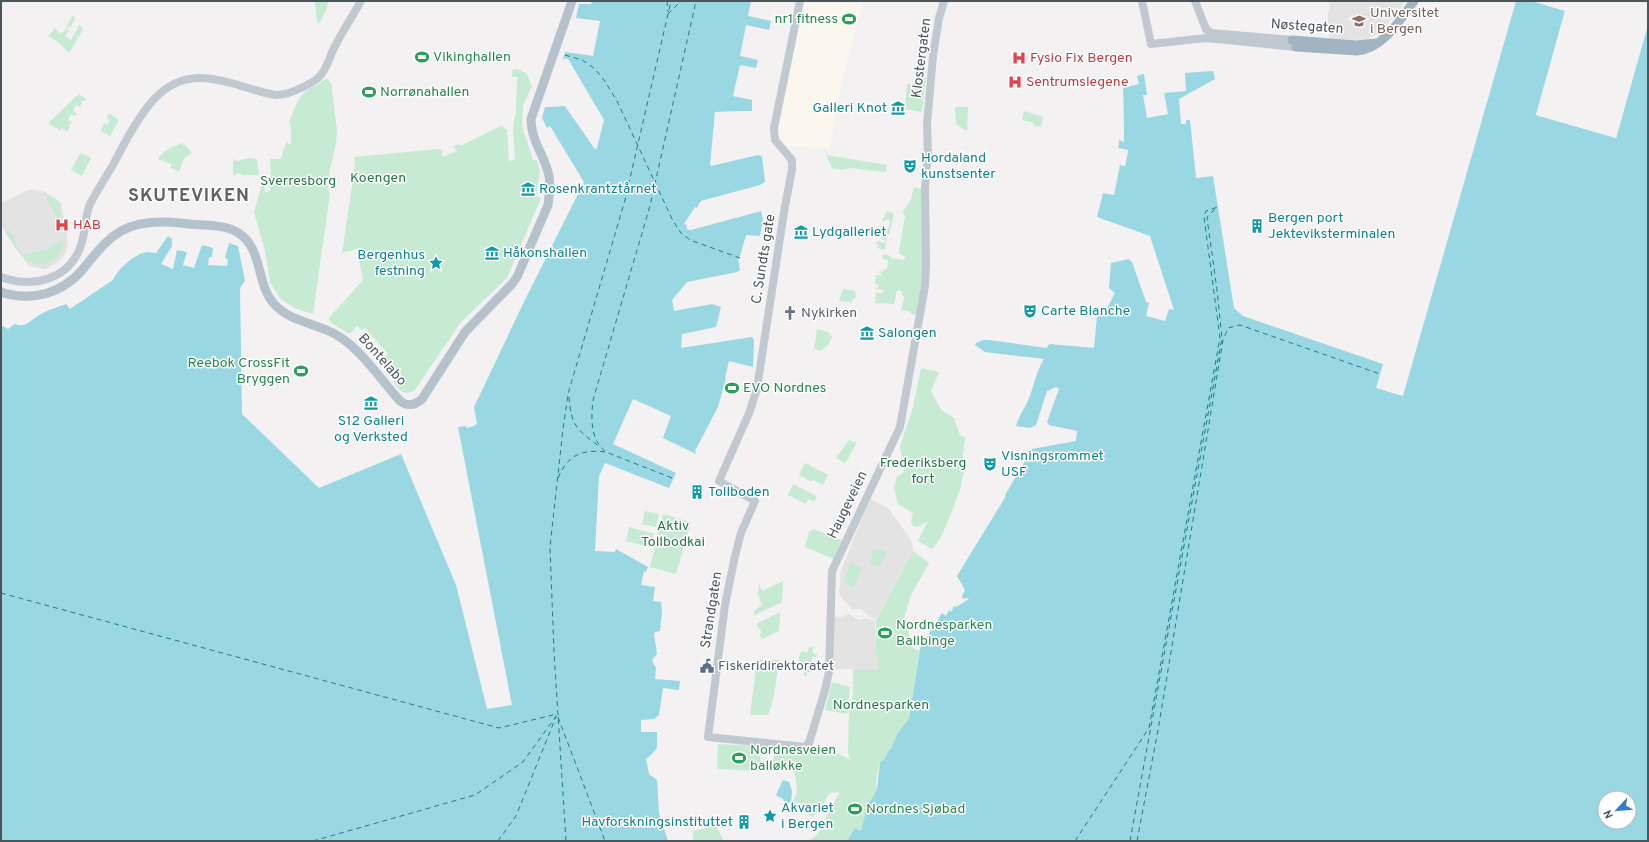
<svg xmlns="http://www.w3.org/2000/svg" width="1649" height="842" font-family="Overpass,sans-serif">
<rect width="100%" height="100%" fill="#f3f1f2"/>
<path fill="#fbf6ee" d="M802,1H863L841,83L830,148L780,146L774,126Z"/>
<path fill="#e4e3e3" d="M1330,1H1406L1380,33L1366,39L1353,40L1330,38L1327,23Z
M30,189L45,192L61,203L66,228L68,244L65,254L60,260L50,267L44,269L29,266L10,240L1,225V203Z
M870,499L888,508L909,537L913,546V551L876,619L868,616L864,611L860,609H852L840,596L839,591L841,570Z
M849,614L859,620L864,618L875,621L876,651L878,669H833V616L841,617Z"/>
<path fill="#c6ead2" d="M315,1H328L327,8L320,22L317,23Z
M72,16L75,17L71,27H68L67,30L69,31L65,36L71,40L76,31H78L77,30L79,25L83,28L79,37L75,35L78,38L69,53L58,42L48,36L52,32L54,28L60,33L64,32Z
M518,69L527,74L532,86L523,105L522,126L533,160H537L540,171L536,196L541,198L507,278L461,322L414,391L406,393L400,390L393,382L401,375L385,357L388,354L365,328L362,330L357,326L349,334L330,322V320L328,319L363,280L357,249L342,253L355,166L354,157L439,149L442,150V157L457,151L453,146L459,144L460,146L501,126L507,130L509,161L515,160L513,127L516,112L517,77H512V70Z
M918,75L926,76L922,112L905,109L907,84L917,85Z
M325,79H329V82H331L337,131L336,143L327,183L330,194L313,314L297,309L285,302L279,297L270,282L265,251L254,212L263,180L265,193L271,190L267,181L271,177L270,159H281L286,142L291,145V128L289,122C294,111 297,98 306,91C312,86 320,85 325,79Z
M79,94L87,100L81,101L82,103L80,107L76,105L73,111L77,113L75,116L71,114L68,120L72,122L67,132L63,130V128L62,127L61,130L50,125L49,122Z
M955,107H968L967,131L956,124Z
M1024,111L1043,117L1041,127L1034,126V123L1022,120Z
M109,113L119,120L110,136L100,131L104,123L107,125L110,120L107,118Z
M183,143L192,153L184,158L179,172L171,168V164L158,159C163,150 174,146 183,143Z
M80,153L91,158L82,176L71,170Z
M826,155L887,165L886,172L850,168L842,170L832,168Z
M249,158L257,159L259,175H242L240,173L233,175V159L238,161Z
M914,187L921,189C922,231 925,273 917,315H914L908,311L901,310L904,298L901,291H897L894,304L875,303L876,293H883V290L875,289V288H878L879,285L875,284L876,275L881,276L882,274L879,272V271L883,272V269L886,270L888,264V260L883,259V254L891,256V258L904,260L905,257L900,254L899,252L905,217L903,212L911,199Z
M44,193L59,201C60,221 72,243 55,259L50,260L47,264C25,268 16,248 5,232L10,230L21,255L47,250L53,244L62,240L65,235Z
M887,211L894,214L889,235L887,234L888,236L885,243L886,244L885,250L877,248L876,247H878L879,245L876,244L878,241L884,243L885,241L882,239V237H879V238V235L881,236L883,229L880,228L881,225L882,227L889,228L890,220L885,219L884,222L882,221Z
M843,289L855,291L856,298L852,299L851,305L850,302L839,301Z
M817,329L828,332L832,337L828,345L820,351L814,349Z
M921,368L939,372L931,391L941,410L954,418L960,435L965,438L963,455L964,471L961,486L950,517L940,539L932,549L918,541L928,521L918,527L913,526L911,521L913,513L898,504L894,487L897,477L904,472L900,446L913,407Z
M849,440L857,443L845,463L836,458Z
M805,463L828,475L823,485L813,480L810,481L799,475Z
M793,484L817,496L814,502L808,499L806,504L788,495Z
M645,511L659,514L656,527L642,524Z
M663,514L691,522L676,574L650,567Z
M629,527L654,534L650,547L626,541Z
M814,529L845,542L836,560L805,547L809,532Z
M879,548L887,552L879,567L870,563L869,561L872,557V551L876,549L878,551Z
M913,551L929,563L911,595L902,624L908,629L912,647L919,651L909,719L897,734L891,749L889,750L884,760L879,764L876,783L877,790L873,798L887,841H805L812,839L819,832L830,809L840,792L830,793L825,800L823,806L813,817L795,808L793,801C800,791 796,778 792,767L773,764L775,747L813,752L837,753L851,760L848,753L849,710L853,695V669H878L876,651V620Z
M850,563L862,568L853,588L846,584L844,581Z
M783,581L782,602L753,616L755,610L762,605L758,594L759,584L762,591Z
M780,612L779,631L762,639L759,635L762,633L756,624Z
M813,646V653L817,654L816,657H812V662H816V665H811L812,672H807V676L804,675V670L802,669V671L798,670L799,668L797,667L800,653L803,651L807,653L809,648Z
M757,660H778C777,679 775,697 768,715H750Z
M832,682L850,687L847,714L825,710Z
M718,744L761,746L760,771L717,769Z
M716,826L724,841H693V831Z"/>
<path fill="#99d7e2" fill-rule="evenodd" d="M592,1H751L748,16L771,21L769,30L746,25L740,56L758,60L756,68L740,65L733,96L752,100V111L715,112L711,166L758,155L762,156L765,182L760,185L701,201L687,224V229L690,230L761,211L763,219L760,236L746,235L740,256H739L740,257L738,259L740,270L737,272L687,282L672,300L674,311L712,304L721,307L716,327L682,334L681,348L752,337L754,340L753,367L729,361L725,378H726L718,407L695,451L696,454L663,438L671,416L633,399L613,444L676,473L669,488L605,463L599,476L595,551L615,552L616,549L648,567L646,572L644,571L641,585L655,587L653,601L661,602L662,611L660,631L655,632L654,634L657,654L652,660L654,665L656,667L655,679L680,681L679,690L663,688L659,715L654,719L641,720V732H657V748L651,755L646,759L649,774L657,780L659,813L668,841H1V325L8,329L15,324C27,329 32,318 41,314C48,310 58,307 66,304L70,309L113,280C118,269 134,254 147,252C150,252 154,253 156,253L168,236L172,239V246L161,264L173,269L177,250L187,252L183,265L194,268L202,245L213,248L212,257H209L208,265L227,266L228,259L225,258L229,243L238,246L245,281L240,288L242,414L319,488L401,454L456,585L487,709L512,705L458,427L466,426V428L474,426L477,424L474,407L524,302L584,182L550,126L547,128L542,118L545,107L565,106L595,149L603,119L568,59L563,60L565,52L593,56L600,21L576,18L579,4H591Z
M1516,1H1531L1565,11L1536,115L1616,138L1648,25V841H847L855,828L861,831L868,804L873,797L877,790L880,762L884,760L889,750L891,749L897,734L909,719L920,648L942,613L946,616L949,610L951,612L954,606L956,607L969,599L967,598L963,599L962,596L965,590L957,576L1006,496L1005,495L1032,449L1076,441L1077,431L1049,425L1047,422L1059,389L1056,387L1047,391L1036,425L1030,428L1016,426C1018,418 1023,411 1027,403C1034,388 1035,374 1044,359L985,352L975,345L976,343L983,340H989L1047,348L1048,345L1050,344L1094,348L1097,316L1092,315L1093,310L1097,308L1105,312L1115,293L1109,288L1111,263L1129,259L1132,262L1146,302L1149,303L1146,316L1165,321L1169,309L1174,310L1150,236L1097,217L1103,193L1114,195L1120,165L1125,166L1128,151L1118,148L1119,140L1124,141L1123,88L1139,84L1137,76L1144,74L1147,95H1143L1147,118L1168,114L1164,93L1186,91L1185,73L1213,71L1215,79L1179,99L1181,124H1186V120H1190L1196,178L1213,176L1234,308L1243,316L1383,364L1376,388L1403,396ZM1605,798H1629V822H1605Z
M783,780L789,782L792,791L791,802L786,804L783,799L776,795Z"/>
<path fill="#f3f1f2" d="M1565,11L1567,12L1538,114L1614,136L1642,38H1644L1616,138L1536,115Z
M565,58L568,59L604,120L597,148L595,149L565,106L545,107L546,105L564,103L567,104L595,146L601,120L567,60L562,62Z
M1121,88H1123L1124,142L1119,140L1118,148L1128,150L1125,166L1120,165L1121,163L1123,164L1126,152L1116,148L1118,139H1122Z
M752,111V113L716,114L712,163L755,153V155L710,165L715,112Z
M762,185V187L703,203L688,227L761,209V211L690,230L686,227L687,225L684,224L695,207L697,208L701,201Z"/>
<g fill="none" stroke-linecap="round" stroke-linejoin="round">
<path stroke="#1e7c8d" stroke-width="1" stroke-dasharray="5 4" stroke-linecap="butt" d="M667,1L668,12
M668,14L681,1
M565,55L582,60L594,68L604,80L617,101L673,221L681,233L690,240L740,258
M569,397C571,426 577,430 600,447
M558,478C568,455 581,449 606,452
M672,478L606,452C590,440 591,418 593,400L650,206L696,1
M1,593L499,728L557,714
M558,717L605,841
M313,841L475,795L523,762L557,715
M498,841L516,816L556,717
M566,841L554,652L550,547L563,429L568,394L625,200L671,1
M1075,841L1149,728L1220,338L1204,217L1206,211L1218,207
M1130,841L1222,338L1217,290L1207,218L1209,214L1216,209
M1137,841L1158,730L1223,340L1228,328L1240,325L1380,374"/>
<path stroke="#c0c8d0" stroke-width="8" d="M800,1L774,128L775,140L792,160V169L784,212L757,388L750,411L719,481L755,501L741,533L735,556L725,605L708,737L804,747L809,743L825,690L829,672L832,571L900,427L925,286L926,264L925,187L928,155L927,124L933,56L939,18L944,1
M1142,1L1151,44L1206,38L1296,47
M1195,1L1206,29
M1206,29L1212,33L1292,40
M1,277C32,288 69,281 81,245C86,232 84,218 90,204C97,191 105,178 113,165C124,144 134,124 149,105C177,70 207,75 245,87C255,90 266,94 277,95C286,95 295,91 303,87C308,84 314,82 318,78C327,70 329,58 334,48C342,32 352,17 361,1"/>
<path stroke="#b5c2cc" stroke-width="9" d="M1,292C31,302 62,294 83,269C95,255 104,241 121,231C141,220 167,221 189,224C205,226 223,224 237,232C264,248 255,284 275,305C292,323 321,324 340,337C364,353 381,380 400,401C408,407 415,405 422,399L465,332L512,284L517,277L548,205C549,195 551,186 549,176C545,155 531,142 531,119L572,1"/>
<path stroke="#a2b4c2" stroke-width="9" d="M1292,40L1357,45L1375,43
M1296,47L1357,51C1384,48 1399,21 1414,1"/>
</g>
<defs>
<symbol id="stadium-bare" viewBox="-9 -9 18 18"><path d="M0-5a6.5 5 0 1 0 0 10a6.5 5 0 1 0 0-10ZM-3.5-1.8h7v3.6h-7Z" fill="#2e9e5b" stroke="#fff" stroke-width="2.5" paint-order="stroke"/></symbol>
<symbol id="university-bare" viewBox="-9 -9 18 18"><path d="M0-5L7-2L0 1L-7-2ZM-4 1L0 2.5L4 1V4Q0 6-4 4Z" fill="#8d6e63" stroke="#fff" stroke-width="2.5" paint-order="stroke"/></symbol>
<symbol id="hospital-bare" viewBox="-9 -9 18 18"><path d="M-5-5h3v3.5h4V-5h3V5h-3V1.5h-4V5h-3Z" fill="#e0444e" stroke="#fff" stroke-width="2.5" paint-order="stroke"/></symbol>
<symbol id="museum-bare" viewBox="-9 -9 18 18"><path d="M0-6L6-3V-2H-6V-3ZM-5-1h2V3h-2ZM-1-1h2V3h-2ZM3-1h2V3H3ZM-6 4H6V6H-6Z" fill="#0f9aa8" stroke="#fff" stroke-width="2.5" paint-order="stroke"/></symbol>
<symbol id="theatre-bare" viewBox="-9 -9 18 18"><path d="M-5-5.5Q0-4 5-5.5V0Q5 5 0 6Q-5 5-5 0ZM-3.3-2.5H-1v1.5H-3.3ZM1-2.5H3.3v1.5H1ZM-2.8 1Q0 5.5 2.8 1Z" fill="#0f9aa8" stroke="#fff" stroke-width="2.5" paint-order="stroke"/></symbol>
<symbol id="building-bare" viewBox="-9 -9 18 18"><path d="M-4-6H4V6H1V3H-1V6H-4ZM-2.5-4.3h1.7v1.8h-1.7ZM.8-4.3h1.7v1.8H.8ZM-2.5-1h1.7V.8h-1.7ZM.8-1h1.7V.8H.8Z" fill="#0f9aa8" stroke="#fff" stroke-width="2.5" paint-order="stroke"/></symbol>
<symbol id="sight-bare" viewBox="-9 -9 18 18"><path d="M0-6L1.8-2.2L6-1.7L2.9 1.2L3.7 5.4L0 3.3L-3.7 5.4L-2.9 1.2L-6-1.7L-1.8-2.2Z" fill="#0f9aa8" stroke="#fff" stroke-width="2.5" paint-order="stroke"/></symbol>
<symbol id="church-bare" viewBox="-9 -9 18 18"><path d="M-1.2-6h2.4v3.5h3.3v2.4h-3.3V6h-2.4V-.1h-3.3v-2.4h3.3Z" fill="#6b7280" stroke="#fff" stroke-width="2.5" paint-order="stroke"/></symbol>
<symbol id="civic-bare" viewBox="-9 -9 18 18"><path d="M-.6-6.5H3V-4.5H.6V-3L4-1V1h2V6H-6V1h2V-1L-.6-3ZM-1.2 2.5V6h2.4V2.5Z" fill="#5c6f8a" stroke="#fff" stroke-width="2.5" paint-order="stroke"/></symbol>
</defs>
<g fill-rule="evenodd">
<use href="#stadium-bare" x="839" y="9" width="20" height="20"/>
<use href="#university-bare" x="1349" y="11" width="20" height="20"/>
<use href="#stadium-bare" x="412" y="47" width="20" height="20"/>
<use href="#hospital-bare" x="1009" y="48" width="20" height="20"/>
<use href="#hospital-bare" x="1005" y="72" width="20" height="20"/>
<use href="#stadium-bare" x="359" y="82" width="20" height="20"/>
<use href="#museum-bare" x="888" y="98" width="20" height="20"/>
<use href="#theatre-bare" x="900" y="156" width="20" height="20"/>
<use href="#museum-bare" x="518" y="179" width="20" height="20"/>
<use href="#hospital-bare" x="52" y="215" width="20" height="20"/>
<use href="#building-bare" x="1247" y="216" width="20" height="20"/>
<use href="#museum-bare" x="791" y="222" width="20" height="20"/>
<use href="#museum-bare" x="482" y="243" width="20" height="20"/>
<use href="#sight-bare" x="426" y="253" width="20" height="20"/>
<use href="#theatre-bare" x="1020" y="301" width="20" height="20"/>
<use href="#church-bare" x="780" y="303" width="20" height="20"/>
<use href="#museum-bare" x="857" y="323" width="20" height="20"/>
<use href="#stadium-bare" x="291" y="361" width="20" height="20"/>
<use href="#stadium-bare" x="722" y="378" width="20" height="20"/>
<use href="#museum-bare" x="361" y="393" width="20" height="20"/>
<use href="#theatre-bare" x="980" y="454" width="20" height="20"/>
<use href="#building-bare" x="687" y="482" width="20" height="20"/>
<use href="#stadium-bare" x="875" y="623" width="20" height="20"/>
<use href="#civic-bare" x="697" y="656" width="20" height="20"/>
<use href="#stadium-bare" x="729" y="748" width="20" height="20"/>
<use href="#stadium-bare" x="845" y="799" width="20" height="20"/>
<use href="#sight-bare" x="760" y="806" width="20" height="20"/>
<use href="#building-bare" x="734" y="812" width="20" height="20"/>
</g>
<g text-anchor="middle" dominant-baseline="central" stroke-width="3" stroke-linejoin="round" paint-order="stroke">
<g font-size="14" fill="#785e54" stroke="#fff" text-anchor="start">
<text x="1370" y="13">Universitet<tspan x="1370" dy="16">i Bergen</tspan></text>
</g>
<g font-size="14" fill="#27864d" stroke="#fff" text-anchor="start">
<text x="838" y="19" text-anchor="end">nr1 fitness</text>
<text x="433" y="57">Vikinghallen</text>
<text x="380" y="92">Norrønahallen</text>
<text x="290" y="363" text-anchor="end">Reebok CrossFit<tspan x="290" dy="16">Bryggen</tspan></text>
<text x="743" y="388">EVO Nordnes</text>
<text x="896" y="625">Nordnesparken<tspan x="896" dy="16">Ballbinge</tspan></text>
<text x="750" y="750">Nordnesveien<tspan x="750" dy="16">balløkke</tspan></text>
<text x="866" y="809">Nordnes Sjøbad</text>
</g>
<g font-size="14" fill="#4b555c" stroke="#fff">
<text transform="translate(1307 27) rotate(4)">Nøstegaten</text>
<text transform="translate(922 58) rotate(-83)">Klostergaten</text>
<text transform="translate(764 259) rotate(-81)">C. Sundts gate</text>
<text transform="translate(382 360) rotate(48)">Bontelabo</text>
<text transform="translate(848 505) rotate(-64)">Haugeveien</text>
<text transform="translate(712 610) rotate(-81)">Strandgaten</text>
</g>
<g font-size="14" fill="#be3a42" stroke="#fff" text-anchor="start">
<text x="1030" y="58">Fysio Fix Bergen</text>
<text x="1026" y="82">Sentrumslegene</text>
<text x="73" y="225">HAB</text>
</g>
<g font-size="14" fill="#0d838f" stroke="#fff" text-anchor="start">
<text x="887" y="108" text-anchor="end">Galleri Knot</text>
<text x="921" y="158">Hordaland<tspan x="921" dy="16">kunstsenter</tspan></text>
<text x="539" y="189">Rosenkrantztårnet</text>
<text x="1268" y="218">Bergen port<tspan x="1268" dy="16">Jekteviksterminalen</tspan></text>
<text x="812" y="232">Lydgalleriet</text>
<text x="503" y="253">Håkonshallen</text>
<text x="425" y="255" text-anchor="end">Bergenhus<tspan x="425" dy="16">festning</tspan></text>
<text x="1041" y="311">Carte Blanche</text>
<text x="878" y="333">Salongen</text>
<text x="371" y="421" text-anchor="middle">S12 Galleri<tspan x="371" dy="16">og Verksted</tspan></text>
<text x="1001" y="456">Visningsrommet<tspan x="1001" dy="16">USF</tspan></text>
<text x="708" y="492">Tollboden</text>
<text x="781" y="808">Akvariet<tspan x="781" dy="16">i Bergen</tspan></text>
<text x="733" y="822" text-anchor="end">Havforskningsinstituttet</text>
</g>
<g font-size="14" fill="#247648" stroke="#fff">
<text x="378" y="178">Koengen</text>
<text x="298" y="181">Sverresborg</text>
<text x="923" y="463">Frederiksberg<tspan x="923" dy="16">fort</tspan></text>
<text x="673" y="526">Aktiv<tspan x="673" dy="16">Tollbodkai</tspan></text>
<text x="881" y="705">Nordnesparken</text>
</g>
<g font-size="14" fill="#5b616d" stroke="#fff" text-anchor="start">
<text x="801" y="313">Nykirken</text>
</g>
<g font-size="14" fill="#4e5e75" stroke="#fff" text-anchor="start">
<text x="718" y="666">Fiskeridirektoratet</text>
</g>
<g font-size="18" font-weight="bold" letter-spacing="1" fill="#5e6265" stroke="#fff">
<text x="189" y="196">SKUTEVIKEN</text>
</g>
</g>
<rect width="1649" height="842" fill="none" stroke="#4b555c" stroke-width="4"/>
<g transform="translate(1617 810) rotate(244)"><circle r="19" fill="#ffffff" stroke="#b7bbbe"/>
<path d="M0-3L7 15L0 10L-7 15Z" fill="#317ece"/>
<text y="-6" font-size="11" font-weight="bold" text-anchor="middle" fill="#4b555c">N</text>
</g>
</svg>
